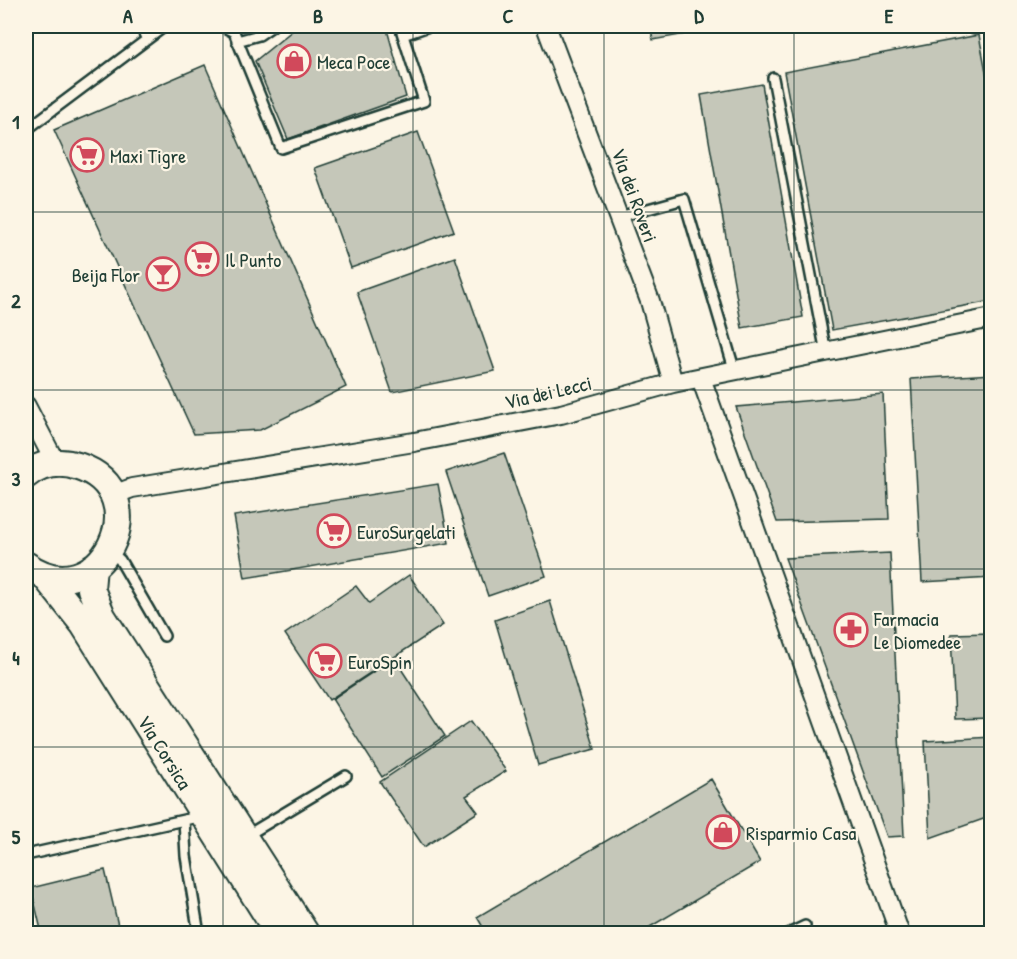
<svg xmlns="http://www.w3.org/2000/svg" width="1017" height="959" font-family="'Patrick Hand',sans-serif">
<rect width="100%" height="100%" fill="#fcf5e5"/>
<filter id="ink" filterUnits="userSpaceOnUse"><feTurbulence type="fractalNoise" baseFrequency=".0167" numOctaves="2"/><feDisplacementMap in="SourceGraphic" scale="12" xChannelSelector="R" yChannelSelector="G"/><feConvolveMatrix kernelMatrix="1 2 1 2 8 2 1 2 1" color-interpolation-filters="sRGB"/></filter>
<g filter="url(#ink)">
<path fill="#c5c7b9" stroke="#1f3d34" stroke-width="1.5" d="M298,26H386L406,97L288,139L255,61Z
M650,26H730L653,40Z
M979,35L992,103V301L832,330L784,72Z
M205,65L346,387L260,430L194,434L54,130Z
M26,71L31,88L26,90Z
M762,84L803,317L742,328L701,95Z
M418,132L454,231L351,268L315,168Z
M455,257L495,371L392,392L357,292Z
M992,374V578L922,582L911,379Z
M883,394L889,519L777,522L736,407Z
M504,453L546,576L488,596L446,472Z
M438,484L449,543L245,578L234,516Z
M890,553L904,836L887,837L785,558Z
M409,575L443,625L329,700L285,634L356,586L369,603Z
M550,601L595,749L538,765L495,620Z
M992,633V718L955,719L951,634Z
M394,658L445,736L382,777L332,699Z
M471,721L506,771L466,796L478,812L424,847L380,782Z
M992,737V816L930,838L925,741Z
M711,779L760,862L638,934H487L477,917Z
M105,870L120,934H42L31,888Z"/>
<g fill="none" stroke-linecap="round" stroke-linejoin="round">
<defs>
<path id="lane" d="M141,26L146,38
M222,26L234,32L281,148L424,101L400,26
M403,35L429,26
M237,41L259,35L272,26
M773,78L826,353
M26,130L165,26
M619,217L684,199L735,372
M26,336V335
M109,550L120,560L164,636
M184,820L186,856L199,934
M246,836L346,776
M26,855L202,816
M788,934L805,926"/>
<path id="street" d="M546,26L650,301L673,383
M701,378L900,934
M26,406L55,462
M113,495L132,488L414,442L561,414L673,383L992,318"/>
<path id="secondary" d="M26,475C41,463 60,460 78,466C161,493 100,618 26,565
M93,567L91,589L102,616L306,934
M44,575L84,625L279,934"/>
</defs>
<use href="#lane" stroke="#1f3d34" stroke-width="14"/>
<use href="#street" stroke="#1f3d34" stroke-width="22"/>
<use href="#secondary" stroke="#1f3d34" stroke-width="30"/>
<use href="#lane" stroke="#fcf5e5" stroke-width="9"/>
<use href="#street" stroke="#fcf5e5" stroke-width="18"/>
<use href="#secondary" stroke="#fcf5e5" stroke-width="26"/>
</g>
</g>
<path fill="none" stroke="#1f3d34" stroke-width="1.5" stroke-opacity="0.55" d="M223,26V934M413,26V934M604,26V934M794,26V934M26,212H992M26,390H992M26,569H992M26,747H992"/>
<defs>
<symbol id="shop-ring" viewBox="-11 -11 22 22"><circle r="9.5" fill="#fcf5e5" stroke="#d1495b" stroke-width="1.5"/><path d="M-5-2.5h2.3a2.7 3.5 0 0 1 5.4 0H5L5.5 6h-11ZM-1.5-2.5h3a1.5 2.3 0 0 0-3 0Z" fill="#d1495b"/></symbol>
<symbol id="supermarket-ring" viewBox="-11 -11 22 22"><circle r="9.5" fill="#fcf5e5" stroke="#d1495b" stroke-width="1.5"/><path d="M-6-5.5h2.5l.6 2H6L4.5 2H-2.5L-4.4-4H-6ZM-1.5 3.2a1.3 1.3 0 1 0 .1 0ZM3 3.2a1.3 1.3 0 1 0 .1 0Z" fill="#d1495b"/></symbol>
<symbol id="bar-ring" viewBox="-11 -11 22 22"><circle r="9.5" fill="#fcf5e5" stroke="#d1495b" stroke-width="1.5"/><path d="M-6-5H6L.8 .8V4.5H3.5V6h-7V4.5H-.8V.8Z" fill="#d1495b"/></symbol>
<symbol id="pharmacy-ring" viewBox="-11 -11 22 22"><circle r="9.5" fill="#fcf5e5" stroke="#d1495b" stroke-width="1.5"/><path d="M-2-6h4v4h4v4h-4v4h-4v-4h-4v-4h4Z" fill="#d1495b"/></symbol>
</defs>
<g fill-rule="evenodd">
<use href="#shop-ring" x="275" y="42" width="38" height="38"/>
<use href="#supermarket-ring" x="68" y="136" width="38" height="38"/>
<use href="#supermarket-ring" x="183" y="240" width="38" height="38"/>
<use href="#bar-ring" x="144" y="255" width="38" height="38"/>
<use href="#supermarket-ring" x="315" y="512" width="38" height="38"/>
<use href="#pharmacy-ring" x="832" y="611" width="38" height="38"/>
<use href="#supermarket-ring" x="306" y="642" width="38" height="38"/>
<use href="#shop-ring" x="704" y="813" width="38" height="38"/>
</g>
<g text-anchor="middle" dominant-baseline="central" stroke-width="4.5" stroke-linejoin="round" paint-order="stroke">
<g font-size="20" fill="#1f3d34" stroke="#fcf5e5" text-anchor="start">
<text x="317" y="61">Meca Poce</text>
<text x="110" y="155">Maxi Tigre</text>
<text x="225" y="259">Il Punto</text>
<text x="140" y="274" text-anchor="end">Beija Flor</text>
<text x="357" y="531">EuroSurgelati</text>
<text x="874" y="618">Farmacia<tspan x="874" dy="23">Le Diomedee</tspan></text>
<text x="348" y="661">EuroSpin</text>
<text x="746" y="832">Risparmio Casa</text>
</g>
<g font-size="20" fill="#1f3d34" stroke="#fcf5e5">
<text transform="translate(635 195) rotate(70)">Via dei Roveri</text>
<text transform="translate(548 392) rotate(-13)">Via dei Lecci</text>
<text transform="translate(165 752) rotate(58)">Via Corsica</text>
</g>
</g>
<rect width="1017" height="959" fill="none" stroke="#fcf5e5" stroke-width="66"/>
<rect x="33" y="33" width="951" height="893" fill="none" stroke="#1f3d34" stroke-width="2"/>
<g font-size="20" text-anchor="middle" font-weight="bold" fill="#1f3d34">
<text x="128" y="23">A</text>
<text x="318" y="23">B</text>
<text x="508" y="23">C</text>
<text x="699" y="23">D</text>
<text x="889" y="23">E</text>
<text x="16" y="129">1</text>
<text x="16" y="308">2</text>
<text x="16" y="486">3</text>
<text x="16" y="665">4</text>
<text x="16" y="844">5</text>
</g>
</svg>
